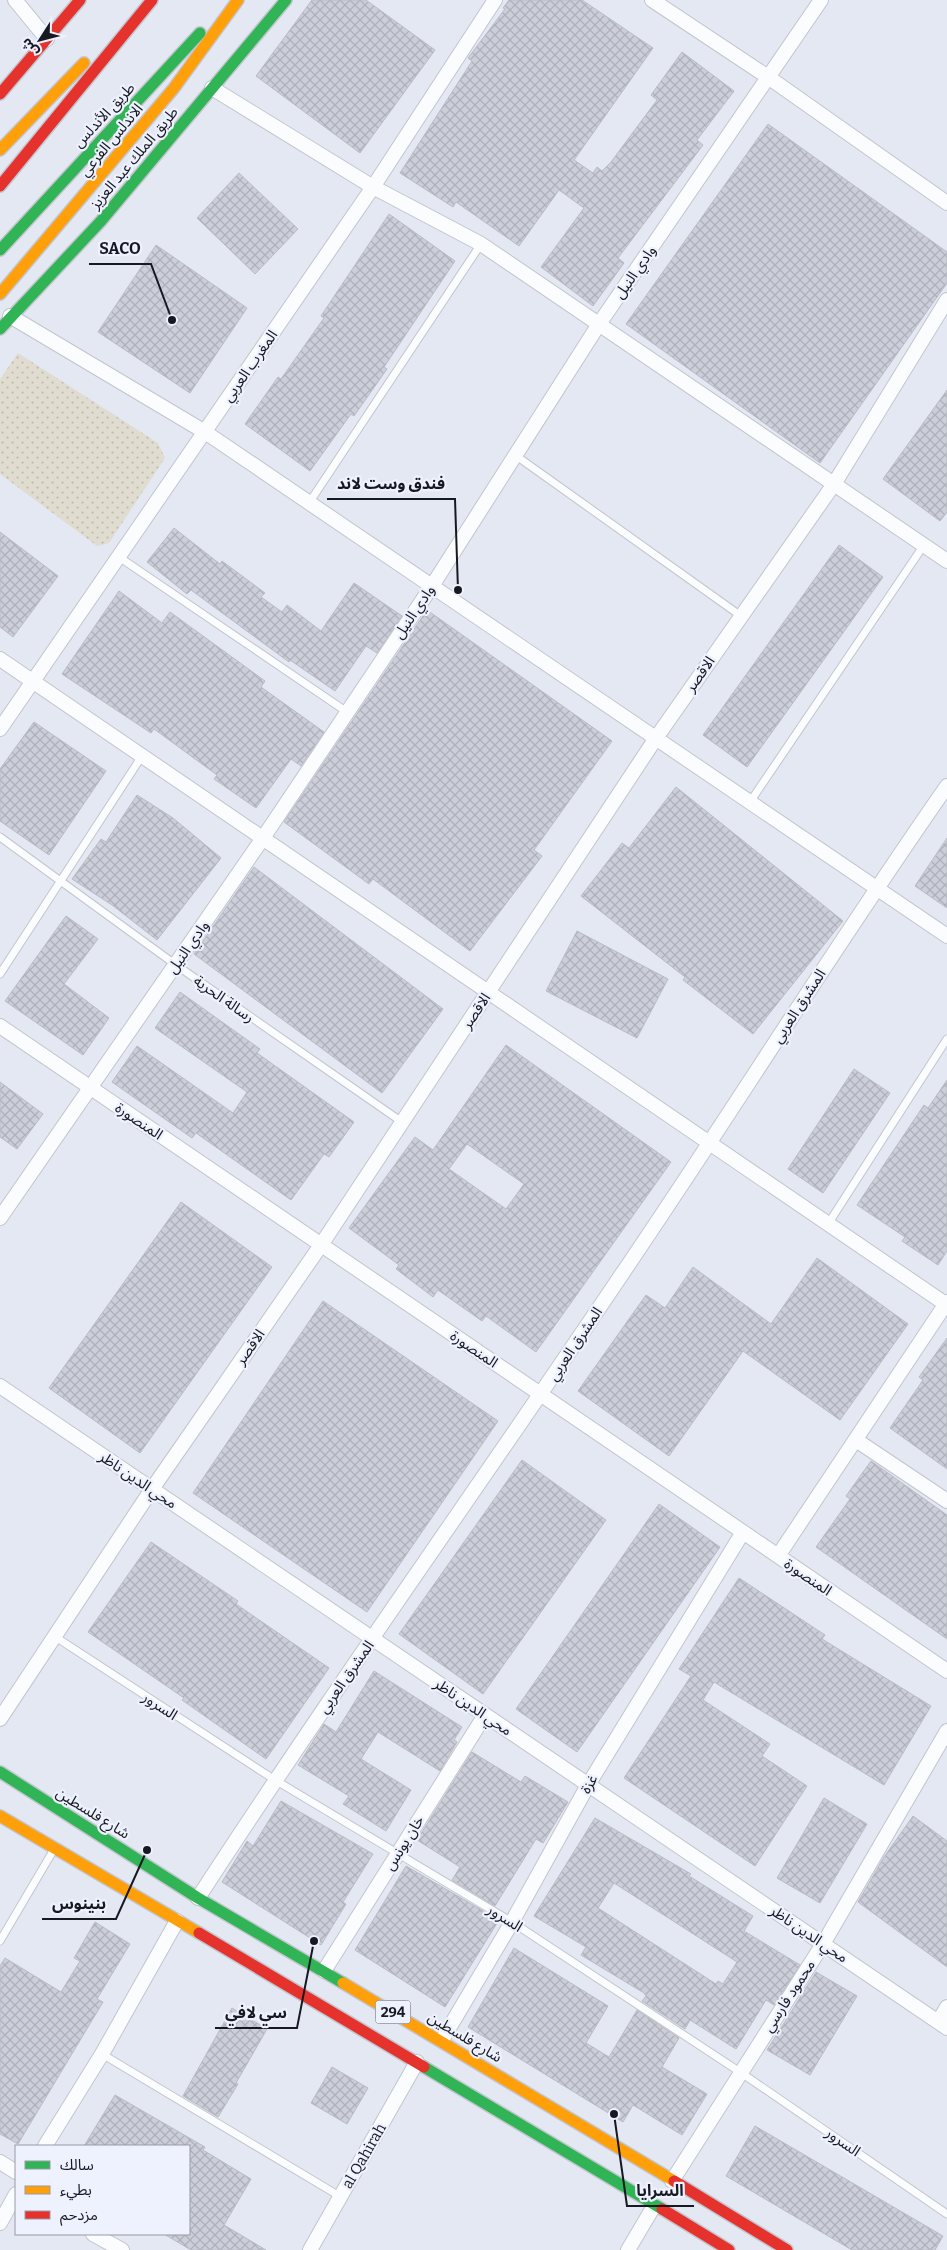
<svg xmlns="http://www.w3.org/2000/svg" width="947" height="2250" font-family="Bitter,'Noto Sans Arabic',serif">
<defs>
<pattern id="grass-dots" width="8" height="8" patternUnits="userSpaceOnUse" patternTransform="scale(1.25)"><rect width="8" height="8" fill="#e1dcd0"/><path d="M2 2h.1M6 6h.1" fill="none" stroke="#c0bcb2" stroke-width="1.8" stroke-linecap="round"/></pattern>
<pattern id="building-cross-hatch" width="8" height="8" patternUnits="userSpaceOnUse" patternTransform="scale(1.25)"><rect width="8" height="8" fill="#cccfd9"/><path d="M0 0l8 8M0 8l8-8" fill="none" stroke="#aeb1ba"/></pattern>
</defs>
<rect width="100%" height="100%" fill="#e4e8f3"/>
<path fill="url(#grass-dots)" d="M18,353L158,443L165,458L109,543L97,546L0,474V379Z"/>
<path fill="url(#building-cross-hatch)" stroke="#b9bcc5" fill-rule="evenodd" d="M312,0H366L435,50L360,153L256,76Z
M509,0H582L653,48L574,160L593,173L597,167L602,171L611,162L657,100L651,95L682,52L734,91L697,140L703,145L618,258L624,263L593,306L541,267L584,208L559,190L519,246L456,202L453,207L400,173L472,61L468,58L505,9L503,8Z
M768,124L947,252V283L820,463L626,324Z
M239,173L298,229L255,274L197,218Z
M389,214L455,261L384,367L387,369L354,416L351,414L310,471L245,424L278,377L281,379L324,318L321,316Z
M156,245L247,308L190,393L98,332Z
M947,390V512L940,521L883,479Z
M174,528L220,564L222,561L265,593L261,597L282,612L287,605L321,631L354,583L402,616L377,653L366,646L335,691L290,660L289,662L191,590L187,594L147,562Z
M0,532L58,576L13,637L0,627Z
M839,545L883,577L747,767L703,735Z
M119,591L162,623L170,612L265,681L261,687L324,732L301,766L291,759L256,808L214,779L217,775L154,729L151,733L62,674Z
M427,610L612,741L534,850L542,856L470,951L373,879L369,884L284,822Z
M34,722L106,771L49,855L0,821V769Z
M676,787L843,921L753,1034L683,980L685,977L581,896L622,843L629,848Z
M137,795L173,818L221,858L157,940L112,905L72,879L101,839L106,842Z
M947,838V908L915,886Z
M254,867L443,1009L382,1093L194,954Z
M66,916L98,939L64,984L109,1018L83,1055L5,1001Z
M577,931L668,979L637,1038L546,991Z
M180,992L260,1049L257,1053L354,1122L329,1157L324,1154L291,1200L196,1133L192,1138L112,1082L137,1046L233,1113L247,1092L155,1028Z
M506,1045L671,1162L536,1352L486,1316L482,1321L438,1290L433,1297L396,1269L399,1265L349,1228L415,1137L433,1150ZM467,1144L524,1184L506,1209L449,1169Z
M854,1069L890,1093L823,1193L788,1169Z
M947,1080V1251L938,1265L902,1241L905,1237L857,1205L924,1105L928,1108Z
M0,1082L43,1114L17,1149L0,1137Z
M181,1202L272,1267L140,1453L49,1388Z
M817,1258L908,1324L840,1420L743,1351L669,1456L578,1391L646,1295L665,1308L693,1267L771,1324Z
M323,1301L498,1421L367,1612L193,1493Z
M947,1338V1469L890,1428L923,1380L919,1377Z
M522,1460L606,1520L483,1694L399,1634Z
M871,1461L947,1515V1639L816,1547L850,1499L846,1496Z
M659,1504L720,1547L577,1752L516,1709Z
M151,1542L238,1601L236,1604L329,1668L266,1759L182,1700L184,1698L88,1632Z
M739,1578L825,1635L822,1639L931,1706L884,1785L714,1682L703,1700L770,1744L762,1756L807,1786L755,1866L624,1778L691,1676L679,1669Z
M374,1671L462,1727L454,1740L457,1742L440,1771L378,1732L361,1759L411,1790L386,1831L343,1804L349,1796L298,1765L324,1724L336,1732Z
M472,1752L521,1782L525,1776L568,1802L543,1843L536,1839L495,1906L452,1880L460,1867L417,1840Z
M824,1798L867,1824L820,1903L777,1878Z
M281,1801L373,1854L343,1902L346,1904L321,1945L222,1882L247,1841L253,1846Z
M913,1816L947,1841V1967L858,1902L884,1857Z
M595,1818L691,1874L689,1876L753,1916L744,1931L800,1965L774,2005L766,2000L736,2049L690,2020L685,2029L642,2001L646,1996L644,1993L581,1955L586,1947L534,1916ZM614,1883L737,1962L723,1984L718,1981L716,1984L598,1908Z
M406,1866L499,1920L445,2007L355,1950Z
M95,1922L130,1944L97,1999L103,2002L18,2144L0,2134V1966L5,1958L61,1992L80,1961L74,1958Z
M514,1948L608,2006L586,2043L609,2057L637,2010L679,2038L662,2067L707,2094L682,2135L633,2105L623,2122L468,2027Z
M816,1972L857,1996L810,2075L767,2050Z
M232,2008L267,2029L236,2083L238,2084L218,2117L183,2096Z
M332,2067L368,2088L347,2124L311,2103Z
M115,2095L205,2147L203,2150L251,2179L224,2225L266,2250H191L164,2234H189V2146H84Z
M755,2126L943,2236L935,2250H852L726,2176Z"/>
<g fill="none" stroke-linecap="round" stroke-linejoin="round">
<defs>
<path id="lane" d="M515,455L741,616
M309,503L481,244
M119,557L347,712
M750,802L924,545
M0,837L176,965L402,1122
M0,974L142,756
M828,1224L947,1039
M54,1636L275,1780L512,1922L740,2072L947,2214
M0,1941L53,1851
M102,2054L341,2197"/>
<path id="street" d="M15,0L47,39
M652,0L768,77L947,203
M212,88L373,187L481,244L947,561
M10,316L205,432L947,936
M0,659L947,1305
M0,729L373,187L495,0
M0,1026L947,1671
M0,1218L263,838L432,586L599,324L821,0
M0,1386L947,2028
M856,1440L947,1501
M778,1556L947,1302
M0,1719L152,1489L321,1245L656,738L834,484L947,300
M198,1898C335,1687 482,1482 622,1274C732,1112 835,946 947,786
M324,1971L485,1715
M938,2022L947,2007
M442,2040L512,1922L588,1785L743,1532
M45,2146L102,2054L177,1921
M0,2162L16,2172
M672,2181L823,1944L947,1731
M0,2223L16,2194
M93,2234L122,2250
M310,2250L417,2062
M628,2250L654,2206"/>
<path id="fast" d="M0,250L200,33
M0,329L101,221L286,0
M0,1772L198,1898L343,1983
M424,2067L662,2209"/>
<path id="slow" d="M0,150L84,63
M0,294L174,88L238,0
M0,1816L199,1933
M343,1983L674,2181"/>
<path id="jam" d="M0,94L80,0
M0,186L152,0
M199,1933L424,2067
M674,2181L787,2250
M662,2209L729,2250"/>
</defs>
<use href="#lane" stroke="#c2c5ce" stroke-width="9"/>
<use href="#street" stroke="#c2c5ce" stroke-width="16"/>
<use href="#fast" stroke="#c2c5ce" stroke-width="14"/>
<use href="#slow" stroke="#c2c5ce" stroke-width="14"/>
<use href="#jam" stroke="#c2c5ce" stroke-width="14"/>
<use href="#lane" stroke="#fbfcfd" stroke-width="7"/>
<use href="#street" stroke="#fbfcfd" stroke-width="14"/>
<use href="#fast" stroke="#30b455" stroke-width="11"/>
<use href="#slow" stroke="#ff9f0a" stroke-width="11"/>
<use href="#jam" stroke="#e5322d" stroke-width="11"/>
</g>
<g text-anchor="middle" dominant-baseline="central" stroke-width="4.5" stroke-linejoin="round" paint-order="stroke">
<rect fill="#eef1fe" stroke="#585a63" stroke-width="1" x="375.5" y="2000.5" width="35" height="23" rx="4"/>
<g font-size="14" font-weight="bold" fill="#171920">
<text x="393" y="2012">294</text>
</g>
<g font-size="15" fill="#171920" stroke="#eef1fe">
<text transform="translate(104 115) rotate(-47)">طريق الأندلس</text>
<text transform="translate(111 140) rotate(-50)">الاندلس الفرعي</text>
<text transform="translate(134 158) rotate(-50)">طريق الملك عبد العزيز</text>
<text transform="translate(635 272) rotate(-55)">وادي النيل</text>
<text transform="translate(250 366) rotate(-55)">المغرب العربي</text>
<text transform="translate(414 612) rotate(-56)">وادي النيل</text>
<text transform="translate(700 674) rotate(-55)">الاقصر</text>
<text transform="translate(188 947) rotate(-55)">وادي النيل</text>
<text transform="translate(224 999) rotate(35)">رسالة الحرية</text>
<text transform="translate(799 1006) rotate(-57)">المشرق العربي</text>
<text transform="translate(476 1011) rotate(-56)">الاقصر</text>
<text transform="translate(139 1121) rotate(34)">المنصورة</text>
<text transform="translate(575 1344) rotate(-56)">المشرق العربي</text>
<text transform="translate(250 1347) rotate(-55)">الاقصر</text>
<text transform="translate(474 1349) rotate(34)">المنصورة</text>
<text transform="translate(138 1480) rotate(34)">محي الدين ناظر</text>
<text transform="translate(808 1577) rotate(34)">المنصورة</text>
<text transform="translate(346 1677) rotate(-55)">المشرق العربي</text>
<text transform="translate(160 1706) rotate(33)">السرور</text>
<text transform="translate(473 1707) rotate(34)">محي الدين ناظر</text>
<text transform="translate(589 1784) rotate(-60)">غزة</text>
<text transform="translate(93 1813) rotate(32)">شارع فلسطين</text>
<text transform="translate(404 1843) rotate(-58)">خان يونس</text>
<text transform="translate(505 1918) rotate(32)">السرور</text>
<text transform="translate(809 1934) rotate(34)">محي الدين ناظر</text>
<text transform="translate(789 1996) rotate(-57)">محمود فارسي</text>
<text transform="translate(465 2037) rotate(31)">شارع فلسطين</text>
<text transform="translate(843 2142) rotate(35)">السرور</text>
<text transform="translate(364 2156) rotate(-60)">al Qahirah</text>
</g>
</g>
<path fill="none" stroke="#171920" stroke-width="2" d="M172 320L151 264H89M458 590L455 499H327M147 1850L116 1919H42M314 1941L297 2028H215M614 2114L627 2206H694"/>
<g fill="#171920" stroke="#eef1fe" stroke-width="2">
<circle cx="172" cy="320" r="5"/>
<circle cx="458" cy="590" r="5"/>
<circle cx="147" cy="1850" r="5"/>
<circle cx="314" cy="1941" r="5"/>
<circle cx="614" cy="2114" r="5"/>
</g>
<g font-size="16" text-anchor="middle" font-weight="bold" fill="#171920" stroke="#eef1fe" stroke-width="4.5" stroke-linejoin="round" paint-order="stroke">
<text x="120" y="254">SACO</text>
<text x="391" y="489">فندق وست لاند</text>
<text x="79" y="1909">بنينوس</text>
<text x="256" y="2018">سي لافي</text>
<text x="660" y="2196">السرايا</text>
</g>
<rect x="15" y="2145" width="175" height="90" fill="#eef1fe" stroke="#989ba5"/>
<rect x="25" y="2161" width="25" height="8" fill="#30b455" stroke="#989ba5"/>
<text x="60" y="2170" font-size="15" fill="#171920">سالك</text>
<rect x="25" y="2186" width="25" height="8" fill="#ff9f0a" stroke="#989ba5"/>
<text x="60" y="2195" font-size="15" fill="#171920">بطيء</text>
<rect x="25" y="2211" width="25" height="8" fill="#e5322d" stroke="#989ba5"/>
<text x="60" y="2220" font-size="15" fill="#171920">مزدحم</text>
<g transform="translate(40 40) rotate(234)" stroke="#eef1fe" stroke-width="4" paint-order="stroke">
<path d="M0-4L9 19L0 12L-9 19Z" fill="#171920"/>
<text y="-8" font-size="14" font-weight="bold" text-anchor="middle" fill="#171920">ش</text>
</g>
</svg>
